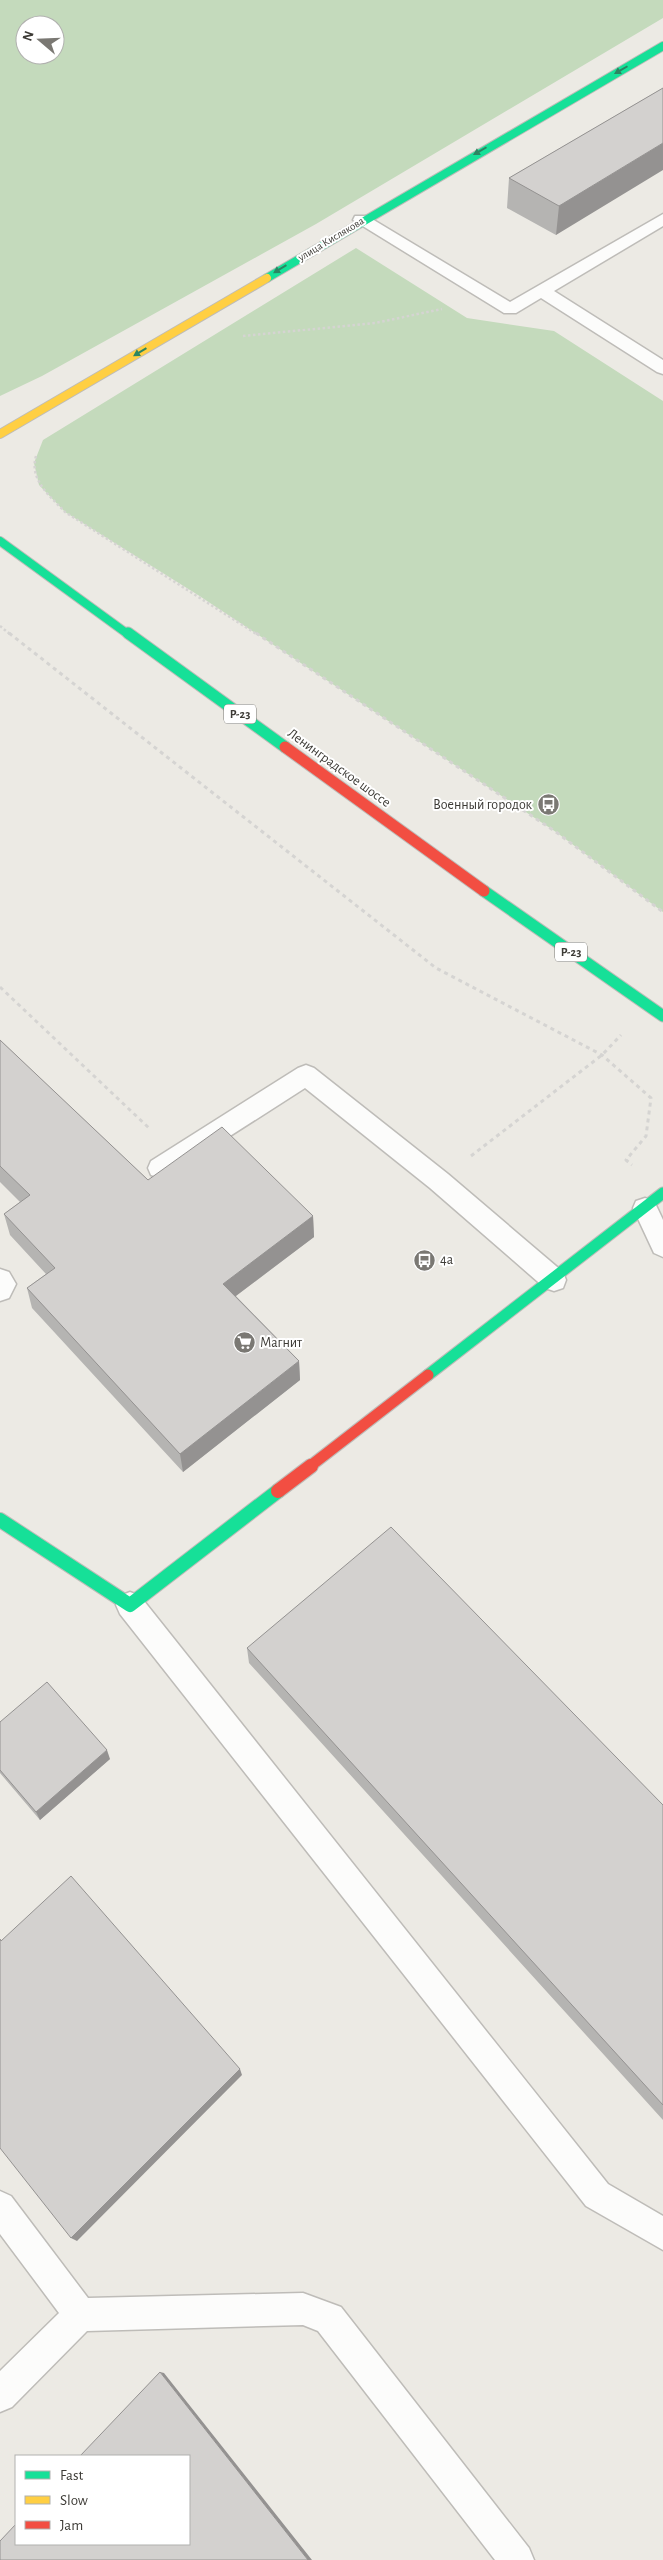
<svg xmlns="http://www.w3.org/2000/svg" width="663" height="2560" font-family="'Alegreya Sans',sans-serif">
<rect width="100%" height="100%" fill="#eceae4"/>
<path fill="#c4dabc" fill-rule="evenodd" d="M0,0H663V18L316,224L42,376L0,396ZM25,25H55V55H25Z
M356,248L467,318L554,331L663,401V912L556,832L198,595L65,512L39,485L34,463L43,440Z"/>
<g fill="none" stroke-linecap="round" stroke-linejoin="round">
<defs>
<path id="lane" d="M663,214V226L554,291L663,360V374L657,372L541,298L516,313H504L353,220L355,216H367L510,302Z
M306,1065L314,1068L448,1174L563,1272L566,1280L563,1288L554,1291L545,1288L430,1188L305,1088L169,1175L160,1178L151,1175L148,1168L151,1161L298,1068Z
M645,1198L654,1201L663,1220V1257L654,1253L633,1208L636,1201Z
M0,1269L9,1272L16,1284L9,1298L0,1301Z
M130,1592L140,1596L608,2184L663,2216V2250L586,2206L120,1614L116,1605L120,1596Z
M0,2191L11,2196L88,2298L303,2293L341,2307L529,2548L534,2560H495L318,2331L303,2325L87,2331L12,2407L0,2412V2371L59,2313L0,2234Z"/>
<path id="fast-far2" d="M267,278L663,46
M0,541L129,635"/>
<path id="fast-far1" d="M128,633L285,747
M484,891L663,1016
M428,1375L663,1193"/>
<path id="fast" d="M0,1520L130,1605L278,1491"/>
<path id="slow" d="M0,434L267,278"/>
<path id="jam-far1" d="M285,747L484,891
M309,1467L428,1375"/>
<path id="jam" d="M278,1491L311,1466"/>
</defs>
<use href="#lane" stroke="#bebcb8" stroke-width="3"/>
<use href="#fast-far2" stroke="#bebcb8" stroke-width="10"/>
<use href="#fast-far1" stroke="#bebcb8" stroke-width="13"/>
<use href="#fast" stroke="#bebcb8" stroke-width="16"/>
<use href="#slow" stroke="#bebcb8" stroke-width="10"/>
<use href="#jam-far1" stroke="#bebcb8" stroke-width="13"/>
<use href="#jam" stroke="#bebcb8" stroke-width="16"/>
<path stroke="#d5d4d2" stroke-width="2.5" stroke-dasharray="2.5 2.5" stroke-linecap="butt" d="M243,336L375,323L442,309
M36,456C29,480 50,496 65,512L258,635
M0,626L11,635"/>
<path stroke="#d5d4d2" stroke-width="3" stroke-dasharray="4 4" stroke-linecap="butt" d="M9,633L436,968L602,1055L651,1098L646,1136L626,1160L632,1165
M256,633L556,832L663,912
M0,987L149,1128
M471,1156L602,1055L621,1035"/>
<use href="#lane" fill="#fcfcfb" fill-rule="evenodd"/>
<use href="#fast-far2" stroke="#16e098" stroke-width="8"/>
<use href="#fast-far1" stroke="#16e098" stroke-width="11"/>
<use href="#fast" stroke="#16e098" stroke-width="14"/>
<use href="#slow" stroke="#ffcf43" stroke-width="8"/>
<use href="#jam-far1" stroke="#f24e42" stroke-width="11"/>
<use href="#jam" stroke="#f24e42" stroke-width="14"/>
</g>
<path fill="#b5b4b2" d="M663,88L556,235L507,208L509,178Z
M0,1040L148,1180L313,1216L314,1237L236,1296L299,1361L300,1380L183,1472L32,1308L27,1288L46,1274L10,1235L4,1214L20,1202L0,1182Z
M247,1648L663,1805V2120L249,1663Z
M0,1722L110,1759L40,1820L0,1773Z"/>
<path fill="#949291" d="M663,143V170L556,235L559,206Z
M313,1216L314,1237L225,1304L223,1284Z
M299,1361L300,1380L183,1472L180,1454Z
M107,1750L110,1759L40,1820L36,1812Z
M240,2069L242,2075L77,2241L71,2238Z
M160,2372L164,2373L312,2560H308Z"/>
<path fill="#d3d1cf" stroke="#949291" d="M663,88V143L559,206L509,178Z
M0,1040L148,1180L222,1127L313,1216L223,1284L299,1361L180,1454L27,1288L55,1268L4,1214L30,1195L0,1166Z
M391,1527L663,1805V2105L247,1648Z
M47,1682L107,1750L36,1812L0,1770V1722Z
M71,1876L240,2069L71,2238L0,2148V1939L1,1941Z
M160,2372L308,2560H0V2541L16,2524V2544H189V2456H80Z"/>
<defs><path id="oneway-solid" d="M-6-.8H1V-3.2L6.5 0L1 3.2V.8H-6Z" transform="scale(1.25)"/></defs>
<g fill="#2b8562">
<use href="#oneway-solid" transform="translate(621 70) rotate(150)"/>
<use href="#oneway-solid" transform="translate(480 151) rotate(150)"/>
<use href="#oneway-solid" transform="translate(280 269) rotate(149)"/>
<use href="#oneway-solid" transform="translate(140 352) rotate(149)"/>
</g>
<defs>
<symbol id="bus-disc" viewBox="-11 -11 22 22"><circle r="9.5" fill="#7a7873" stroke="#fff"/><path d="M-5-6H5V4H4V6H2V4H-2V6H-4V4H-5ZM-3.5-4V0h7V-4ZM-3.5 1.2v1.5H-2V1.2ZM2 1.2v1.5H3.5V1.2Z" fill="#fff"/></symbol>
<symbol id="supermarket-disc" viewBox="-11 -11 22 22"><circle r="9.5" fill="#7a7873" stroke="#fff"/><path d="M-6-5.5h2.5l.6 2H6L4.5 2H-2.5L-4.4-4H-6ZM-1.5 3.2a1.3 1.3 0 1 0 .1 0ZM3 3.2a1.3 1.3 0 1 0 .1 0Z" fill="#fff"/></symbol>
</defs>
<g fill-rule="evenodd">
<use href="#bus-disc" x="536" y="792" width="25" height="25"/>
<use href="#bus-disc" x="412" y="1248" width="25" height="25"/>
<use href="#supermarket-disc" x="232" y="1330" width="25" height="25"/>
</g>
<g text-anchor="middle" dominant-baseline="central" stroke-width="4" stroke-linejoin="round" paint-order="stroke">
<g font-size="11" fill="#3d3b36" stroke="#fff">
<text transform="translate(331 239) rotate(-31)">улица Кислякова</text>
</g>
<g fill="#fff" stroke="#777672" stroke-width="1">
<rect x="224" y="704.5" width="32" height="19" rx="4"/>
<rect x="555" y="942.5" width="32" height="19" rx="4"/>
</g>
<g font-size="12" font-weight="bold" fill="#3d3b36">
<text x="240" y="714">Р-23</text>
<text x="571" y="952">Р-23</text>
</g>
<g font-size="14" fill="#3d3b36" stroke="#fff">
<text transform="translate(339 768) rotate(36)">Ленинградское шоссе</text>
</g>
<g font-size="14" fill="#3d3b36" stroke="#fff" text-anchor="start">
<text x="532" y="805" text-anchor="end">Военный городок</text>
<text x="440" y="1260">4а</text>
<text x="260" y="1343">Магнит</text>
</g>
</g>
<rect x="15" y="2455" width="175" height="90" fill="#ffffff" stroke="#b1b1af"/>
<rect x="25" y="2471" width="25" height="8" fill="#16e098" stroke="#b1b1af"/>
<text x="60" y="2480" font-size="15" fill="#3d3b36">Fast</text>
<rect x="25" y="2496" width="25" height="8" fill="#ffcf43" stroke="#b1b1af"/>
<text x="60" y="2505" font-size="15" fill="#3d3b36">Slow</text>
<rect x="25" y="2521" width="25" height="8" fill="#f24e42" stroke="#b1b1af"/>
<text x="60" y="2530" font-size="15" fill="#3d3b36">Jam</text>
<g transform="translate(40 40) rotate(289)"><circle r="24" fill="#ffffff" stroke="#b1b1af"/>
<path d="M0-4L9 19L0 12L-9 19Z" fill="#7a7873"/>
<text y="-8" font-size="14" font-weight="bold" text-anchor="middle" fill="#3d3b36">N</text>
</g>
</svg>
